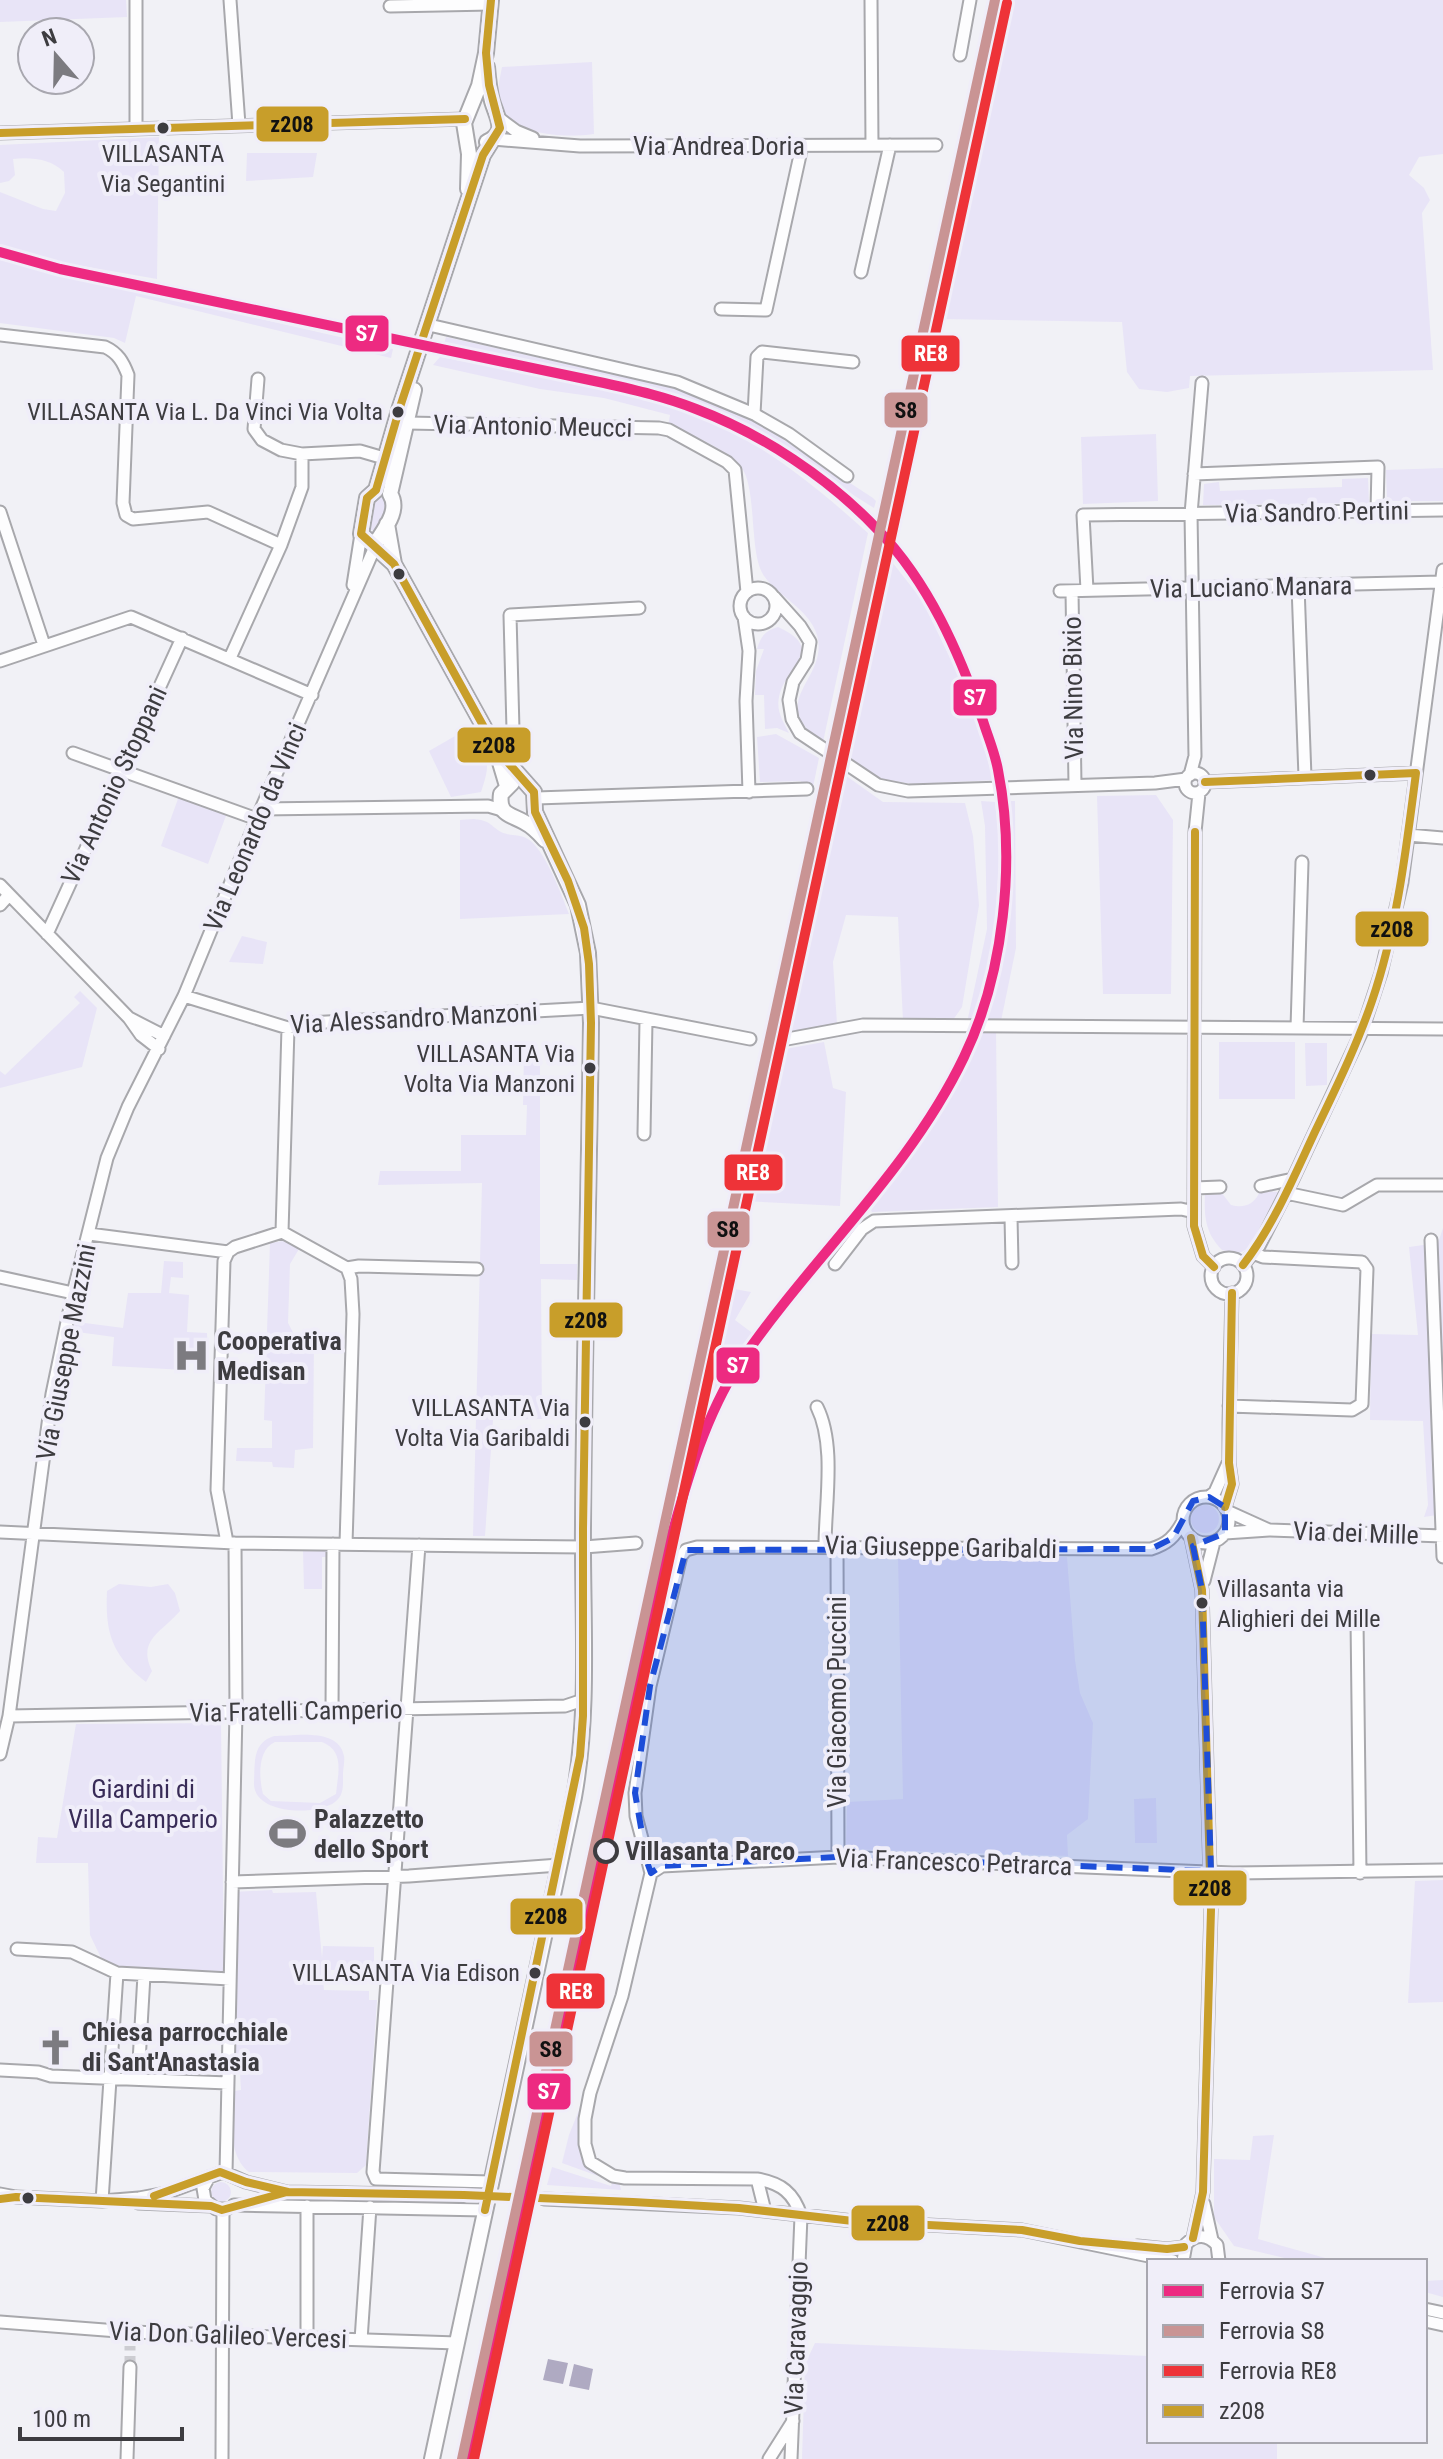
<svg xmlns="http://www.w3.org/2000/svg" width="1443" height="2459" font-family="'Roboto Condensed',sans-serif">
<rect width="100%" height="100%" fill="#f1f1f6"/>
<path fill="#e8e4f7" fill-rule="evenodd" d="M0,0H126L127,17L0,22Z
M1005,0H1443V154L1419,157L1409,175L1424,188L1430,200L1422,213L1433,370L1190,376L1189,388L1167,392L1139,389L1127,372L1122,322L941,319Z
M592,62L594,134C563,138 509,137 499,99C497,89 500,78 502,67Z
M159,137L157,279L42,259L0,247V192L43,209L56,211L65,193L64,172C51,159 31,157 13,159L15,175L9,181L0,183V145Z
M247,153H317L313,177L246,181Z
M0,260L393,349L391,358L136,296L125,343L114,338L0,323Z
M446,337L682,389L763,426L873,498L876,501L874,508L751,431L681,399L444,344Z
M440,357C535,376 664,391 747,440C791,466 830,499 868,533L823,742C763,701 830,679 817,635C809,609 779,597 764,576C757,566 755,547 754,534C752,517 752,483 742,468C730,450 688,433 668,426L670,415L604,398L540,389L433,365Z
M1156,434L1158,501L1083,504L1081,437Z
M1443,468V501H1387L1386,470Z
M1368,478L1369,503L1203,505L1204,484L1219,482L1220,491L1342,487V479Z
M378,496L386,500L387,511L376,531L367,529L374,500Z
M881,548L922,600L966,691L994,780L913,784L882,779L838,753Z
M778,627C828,650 785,666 779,697C776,711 783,721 789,733L777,728L765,729L764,695H755L756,671L764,649H757C761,636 765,631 778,627Z
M469,728C486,759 493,757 481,792L451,797L429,751Z
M776,734L819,758L813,787L801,788V781L760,782L757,737Z
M835,768L883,802L965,803L973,836L979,905L962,1007L953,1020L903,1021L898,917L846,915L833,962L837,1024L778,1035Z
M1156,795L1173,820L1171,994H1103L1097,796Z
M179,796L227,813L208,864L161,846Z
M981,801L995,802L1000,849L995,921L989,973L974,1020L968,1018L987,929L985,826Z
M1009,801H1015L1016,948L1001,1021H986C1007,947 1010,878 1009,801Z
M474,819C492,821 489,825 501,832C509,836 519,834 526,838C544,846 562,896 569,914L460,919V820Z
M242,936L267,942L263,964L229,962Z
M80,991L97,1008L82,1067L0,1088V1071L5,1075L80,1003L74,997Z
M980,1030L996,1031L998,1207L872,1212L870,1208L941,1112Z
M824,1042L833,1088L846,1092L840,1206L742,1201L775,1046L785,1049Z
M1219,1042H1295V1099H1219Z
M1305,1043H1327V1085L1306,1086Z
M524,1054H540V1264H577V1280L541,1279L542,1419L493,1420L485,1536H473L482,1183L378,1185L380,1171H461V1135H526L527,1105H523Z
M1260,1191L1279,1192C1272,1207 1257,1249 1241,1252C1235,1254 1228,1251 1222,1250C1205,1233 1204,1216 1205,1193L1221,1192L1231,1205C1244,1209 1255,1204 1260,1191Z
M1443,1228V1514L1424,1517L1428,1505L1423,1421L1370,1420L1371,1334L1418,1335L1409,1247L1438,1243Z
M283,1241L299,1249L290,1264L288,1323L297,1340L314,1339L313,1448L295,1450L294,1468L273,1467L272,1462L236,1461L237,1448H272V1421L264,1420L270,1243Z
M164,1261L183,1262V1278L171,1277L169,1293L189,1295L187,1332L207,1333L208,1351L186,1350L185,1370L112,1366L114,1337L70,1331V1321L123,1328L128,1293H161Z
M723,1287L751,1292L735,1320L755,1335L721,1387L689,1458L683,1457Z
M1191 1519a14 14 0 1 1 28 0a14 14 0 1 1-28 0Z
M303,1551H328L329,1557H322V1589H304Z
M898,1557H1067L1075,1660L1080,1693L1093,1723L1088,1819L1067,1835L1068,1856L846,1849L847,1802L903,1799Z
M119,1584L151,1587L168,1584L175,1593L180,1611C161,1633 137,1640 152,1671L146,1682C112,1655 105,1633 107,1591Z
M221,1723L224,1973L105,1966L90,1935L88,1863H36L38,1837L57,1838L76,1724Z
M274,1736C294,1736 339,1727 344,1756C345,1761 343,1769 343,1774C343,1786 344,1795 335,1802C317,1816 252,1815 254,1782C255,1763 252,1743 274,1736ZM322,1742C345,1751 338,1773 336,1794L320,1803L271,1801L263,1794C259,1778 257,1750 275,1742Z
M1156,1798L1157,1843H1135L1134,1799Z
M1443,1880V2002L1408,2003L1415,1881Z
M272,1890L273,1893L316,1892L322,1958L323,1946L374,1947V1970H322L324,1990L369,1991V2000H377L366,2165L357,2173L249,2172C226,2154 233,2117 234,2091L241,2090L240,2073H235L233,1892Z
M581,2105C578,2134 576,2155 598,2176L562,2163L569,2135Z
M1274,2135L1258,2239L1336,2261H1297L1234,2246L1214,2217V2159L1250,2160L1253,2136Z
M552,2167L611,2186L613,2181H619L621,2190L547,2185Z
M211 2192a10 10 0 1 1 20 0a10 10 0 1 1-20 0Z
M1443,2280V2297L1425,2292V2281Z
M815,2343L1149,2356V2441H1277V2459H802L805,2364Z"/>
<path fill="#afaac2" d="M548,2359L568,2363L563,2384L543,2380Z
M574,2364L593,2369L589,2390L569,2386Z"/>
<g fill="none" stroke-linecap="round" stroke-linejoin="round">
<path stroke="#cdcdd2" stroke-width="11" stroke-dasharray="11 5.5" stroke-linecap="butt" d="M464,2195L544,2199
M130,2367V2346"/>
<defs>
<path id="minor" d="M230,0L239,125
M871,0L872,145
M390,6L491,4
M960,55L970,0
M500,119L516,131L533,138
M136,128V0
M0,133L465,119
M493,139L580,146L936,145
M861,272L890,145
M721,309L766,310L802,146
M429,325L677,382L754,414L789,434L847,476
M0,335L105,347C118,353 123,362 128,375L123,503L126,515L133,519L208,512L281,545
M258,379L254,429L262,440L281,450L302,454L360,451L384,458
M754,414L757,357L762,352L853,362
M407,423L659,428L669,430L727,462L735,470L747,592
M1194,474L1378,467L1377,511
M0,512L44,645
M353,585L361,534
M1298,586L1305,777
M740 606a18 18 0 1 1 36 0a18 18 0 1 1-36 0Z
M1087,590L1083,515L1443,510
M1060,591L1441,582
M1072,591L1075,785
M774,597L800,626L810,642L807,660L793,682L789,700L792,719L800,733L878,785L908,791L1155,783L1186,779
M744,617L749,651L746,701L749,792
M230,658L281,545L302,487V454
M0,661L131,617L312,695
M73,753L257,819
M514,768L510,615L639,608
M1185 783a10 10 0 1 1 20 0a10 10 0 1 1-20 0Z
M1190,775L1195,756L1191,514L1202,383
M1205,782L1416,773
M1199,793L1195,832L1194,1226L1203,1256L1214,1267
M536,798L807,789
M261,809L488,806L502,810
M1408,835L1443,838
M0,885L129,1018L141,1035L159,1049
M0,905L9,895
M47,934L182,638
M184,996L288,1028L308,1023L591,1008L750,1039
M129,1018L164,1036
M1297,1028L1302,862
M782,1040L863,1025L1443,1029
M644,1134L646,1020
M1261,1186L1293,1179
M1194,1188L1220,1187
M1286,1193L1343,1205L1377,1185H1443
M1011,1217L1012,1263
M282,1232L347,1268L351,1279L353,1314L346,1544
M282,1232L288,1028
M89,1234L228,1252
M1431,1240L1443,1557
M1211 1276a18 18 0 1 1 36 0a18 18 0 1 1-36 0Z
M835,1264L862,1229L874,1221L1181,1209L1194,1212
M1243,1265L1259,1246L1293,1179L1362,1031L1381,973L1402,882L1443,570
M347,1268L359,1266L477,1269
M0,1277L73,1293
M1229,1406L1352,1410L1362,1404L1367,1269L1362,1262L1263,1257L1253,1253
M817,1407C836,1445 825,1504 825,1546
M1209,1497L1215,1492L1228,1463
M1183 1520a23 23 0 1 1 46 0a23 23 0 1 1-46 0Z
M1225,1507L1232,1484L1229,1463V1423L1232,1293
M1227,1511L1269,1530
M0,1532L235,1543L584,1547L636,1543
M1225,1533L1269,1530L1443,1536
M1191,1538L1202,1590L1211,1910L1203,2192L1193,2238
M227,1542L217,1490L224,1261L228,1252L235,1247L282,1232
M419,1545L373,2172L376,2179L491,2182
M837,1546L838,1857
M1204,1581L1214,1542
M1357,1619L1360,1873
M332,1710L333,1544
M9,1716L565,1706L583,1700
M0,1754L9,1716L52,1394L73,1293L107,1158L128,1107L184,996L261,809L377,542
M651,1873L662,1866L838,1857L1233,1873L1443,1870
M232,1882L409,1876L559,1865
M17,1949L72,1952L117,1973
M0,2070L38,2072L51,2076L228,2083
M138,2079L144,1975
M226,2173L236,1712L235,1543
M209,2177L203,2188L205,2200L216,2209H227
M757,2179L625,2178L613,2176L590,2162L585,2144V2119L590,2093L622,1996L651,1873L636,1816L635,1793L650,1686L681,1556L686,1550L697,1547L1151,1549C1167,1544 1175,1537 1183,1521
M0,2194L16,2197L102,2201L139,2198L166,2193L223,2172L246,2182L287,2192L464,2195
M544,2199L739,2208L853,2221L1022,2230L1173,2261
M102,2201L117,1973L230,1979
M138,2203L211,2206
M1204,2204L1212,2240
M234,2205L485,2210
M765,2211L757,2179C781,2183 794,2193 801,2216L791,2459
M1137,2246L1167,2249L1184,2247
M1183,2261L1186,2244C1196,2234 1207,2234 1217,2245L1219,2261
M1425,2309L1443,2313
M1425,2321L1443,2325
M0,2322L131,2332L457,2343
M307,2338V2206
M361,2340L370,2207
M127,2459L130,2367
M222,2459L223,2209
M769,2459L793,2421"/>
<path id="major" d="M487,142C508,132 497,118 492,101C489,90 488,79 487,67
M468,189L469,154L464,123L479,86L486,53L491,0
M376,490L400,407L483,155L493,139
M376,490L367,498L361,534L394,564
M390,494L414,390
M387,524L394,564L496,749L507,786
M369,542L377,541C386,527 400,509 390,494
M512,783L501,794C498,815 510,814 524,822C532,826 539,833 545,840
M432,2459L574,1797C590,1708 582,1616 583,1525C584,1358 589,1190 591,1023L588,953L578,905L535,812L534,792L496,749"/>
</defs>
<use href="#minor" stroke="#a8a8ac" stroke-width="15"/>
<use href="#major" stroke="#a8a8ac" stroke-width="18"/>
<use href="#minor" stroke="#fdfdfe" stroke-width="11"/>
<use href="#major" stroke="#fdfdfe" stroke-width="14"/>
<defs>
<path id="bus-1" d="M0,133L465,119
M376,490L367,498L361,534L394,564L496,749L534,792L535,812L568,881L584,928L589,964L591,1023L583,1529V1716L580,1756L485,2210
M376,490L400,407L483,155L500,128L489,85L486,53L491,0
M1205,782L1416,773C1406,850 1397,928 1372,1001C1356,1048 1334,1092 1313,1136C1292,1181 1273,1226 1243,1265
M1195,832L1194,1226L1203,1256L1214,1267
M1225,1507L1232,1484L1229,1463L1232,1293
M1191,1538L1202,1590L1211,1910L1203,2192L1193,2238
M154,2196L220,2172L246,2182L288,2192
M0,2199L16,2197L211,2206L222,2210L287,2192L464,2195L633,2202L739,2208L853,2221L1022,2230L1080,2241L1167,2249L1184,2247"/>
</defs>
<use href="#bus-1" stroke="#f0eef9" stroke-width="14"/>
<use href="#bus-1" stroke="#c89e2a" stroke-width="8"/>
<defs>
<path id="rail-1" d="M0,252L60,269L604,383C635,390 666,397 696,409C762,434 829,478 878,530C929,583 959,652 983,721C988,737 995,753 998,770C1016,861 1004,974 964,1057C909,1172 810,1259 739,1364C703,1420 686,1485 668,1548L469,2459"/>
<path id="rail-2" d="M462,2459L995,0"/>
<path id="rail-3" d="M474,2459L1007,3"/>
</defs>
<use href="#rail-1" stroke="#f0eef9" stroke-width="16"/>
<use href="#rail-2" stroke="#f0eef9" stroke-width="16"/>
<use href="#rail-3" stroke="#f0eef9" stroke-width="16"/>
<use href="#rail-1" stroke="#ed2a81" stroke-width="10"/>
<use href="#rail-2" stroke="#c99494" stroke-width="10"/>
<use href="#rail-3" stroke="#ee3338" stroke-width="10"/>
</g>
<path fill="#1d4ed8" fill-opacity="0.2" stroke="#1d4ed8" stroke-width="6" stroke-dasharray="16 10" stroke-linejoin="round" d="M1209,1497L1225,1507V1533L1193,1546L1202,1590L1211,1871L838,1857L661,1866L651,1873L647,1862L635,1793L650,1686L686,1550L1151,1549L1173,1538L1193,1501Z"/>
<defs>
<symbol id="hospital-bare" viewBox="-9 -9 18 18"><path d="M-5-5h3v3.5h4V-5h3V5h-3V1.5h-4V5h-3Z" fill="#7c7b80" stroke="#f0eef9" stroke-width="2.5" paint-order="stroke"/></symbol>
<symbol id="stadium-bare" viewBox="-9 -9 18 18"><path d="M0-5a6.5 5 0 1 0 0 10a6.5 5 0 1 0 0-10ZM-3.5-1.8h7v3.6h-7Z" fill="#7c7b80" stroke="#f0eef9" stroke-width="2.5" paint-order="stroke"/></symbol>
<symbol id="church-bare" viewBox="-9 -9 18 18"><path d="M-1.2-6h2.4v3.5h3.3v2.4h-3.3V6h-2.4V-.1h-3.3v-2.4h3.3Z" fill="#7c7b80" stroke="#f0eef9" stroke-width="2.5" paint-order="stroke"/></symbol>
</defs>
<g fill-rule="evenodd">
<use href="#hospital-bare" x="166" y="1330" width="51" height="51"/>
<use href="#stadium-bare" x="262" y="1808" width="51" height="51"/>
<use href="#church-bare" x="30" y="2022" width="51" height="51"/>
</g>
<g fill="#3d3c40" stroke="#f0eef9" stroke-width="3">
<circle cx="163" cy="128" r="7"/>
<circle cx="398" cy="412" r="7"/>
<circle cx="399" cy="574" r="7"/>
<circle cx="1370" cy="775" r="7"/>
<circle cx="590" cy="1068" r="7"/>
<circle cx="585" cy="1422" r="7"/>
<circle cx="1202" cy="1603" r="7"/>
<circle cx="535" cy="1973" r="7"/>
<circle cx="28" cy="2198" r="7"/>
</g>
<circle fill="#f0eef9" stroke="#3d3c40" stroke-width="4" cx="606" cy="1851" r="11"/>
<g text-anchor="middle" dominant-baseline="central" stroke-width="8" stroke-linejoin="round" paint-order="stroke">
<g font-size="24" fill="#3d3c40" stroke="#f0eef9" text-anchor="end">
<text x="163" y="154" text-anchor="middle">VILLASANTA<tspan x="163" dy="30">Via Segantini</tspan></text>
<text x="383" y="412">VILLASANTA Via L. Da Vinci Via Volta</text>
<text x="575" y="1054">VILLASANTA Via<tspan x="575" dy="30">Volta Via Manzoni</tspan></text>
<text x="570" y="1408">VILLASANTA Via<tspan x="570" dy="30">Volta Via Garibaldi</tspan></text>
<text x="1217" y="1589" text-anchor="start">Villasanta via<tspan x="1217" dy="30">Alighieri dei Mille</tspan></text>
<text x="520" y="1973">VILLASANTA Via Edison</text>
</g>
<g font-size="26" fill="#3d3c40" stroke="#f0eef9">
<text x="719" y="146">Via Andrea Doria</text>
<text transform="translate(533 426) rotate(1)">Via Antonio Meucci</text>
<text transform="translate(1317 512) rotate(-1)">Via Sandro Pertini</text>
<text transform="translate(1251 587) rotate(-1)">Via Luciano Manara</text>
<text transform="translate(1073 688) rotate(-91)">Via Nino Bixio</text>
<text transform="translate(114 785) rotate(-65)">Via Antonio Stoppani</text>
<text transform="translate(255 827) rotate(-67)">Via Leonardo da Vinci</text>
<text transform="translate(414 1018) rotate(-3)">Via Alessandro Manzoni</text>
<text transform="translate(66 1352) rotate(-79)">Via Giuseppe Mazzini</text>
<text transform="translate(1356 1533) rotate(2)">Via dei Mille</text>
<text transform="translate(941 1547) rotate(1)">Via Giuseppe Garibaldi</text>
<text transform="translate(837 1702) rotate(-90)">Via Giacomo Puccini</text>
<text transform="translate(296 1711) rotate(-1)">Via Fratelli Camperio</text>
<text transform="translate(954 1862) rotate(2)">Via Francesco Petrarca</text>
<text transform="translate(228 2335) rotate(2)">Via Don Galileo Vercesi</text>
<text transform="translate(796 2338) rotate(-88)">Via Caravaggio</text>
</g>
<g font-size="26" font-weight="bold" fill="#3d3c40" stroke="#f0eef9" text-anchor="start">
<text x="217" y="1341">Cooperativa<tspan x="217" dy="30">Medisan</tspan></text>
<text x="314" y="1819">Palazzetto<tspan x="314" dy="30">dello Sport</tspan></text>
<text x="82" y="2032">Chiesa parrocchiale<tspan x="82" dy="30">di Sant'Anastasia</tspan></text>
</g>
<g font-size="26" fill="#382b57" stroke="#f0eef9">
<text x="143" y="1789">Giardini di<tspan x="143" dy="30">Villa Camperio</tspan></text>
</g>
<g font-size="26" font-weight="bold" fill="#3d3c40" stroke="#f0eef9" text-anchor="start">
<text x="625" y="1851">Villasanta Parco</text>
</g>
</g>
<g stroke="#f0eef9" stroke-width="3">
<rect x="255" y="105" width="75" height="38" rx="8" fill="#c89e2a"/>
<rect x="344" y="314" width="46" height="39" rx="8" fill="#ed2a81"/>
<rect x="900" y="334" width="61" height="39" rx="8" fill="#ee3338"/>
<rect x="883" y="391" width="46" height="38" rx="8" fill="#c99494"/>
<rect x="952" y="678" width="46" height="39" rx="8" fill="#ed2a81"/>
<rect x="456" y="726" width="76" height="38" rx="8" fill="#c89e2a"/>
<rect x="1354" y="910" width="76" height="38" rx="8" fill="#c89e2a"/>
<rect x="723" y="1153" width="61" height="39" rx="8" fill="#ee3338"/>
<rect x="706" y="1210" width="45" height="39" rx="8" fill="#c99494"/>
<rect x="548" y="1301" width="76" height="38" rx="8" fill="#c89e2a"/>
<rect x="715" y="1346" width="46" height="39" rx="8" fill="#ed2a81"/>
<rect x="1172" y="1869" width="76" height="38" rx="8" fill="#c89e2a"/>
<rect x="509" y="1897" width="75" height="39" rx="8" fill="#c89e2a"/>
<rect x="545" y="1972" width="61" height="38" rx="8" fill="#ee3338"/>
<rect x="528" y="2030" width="46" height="38" rx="8" fill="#c99494"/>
<rect x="526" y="2072" width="46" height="39" rx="8" fill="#ed2a81"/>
<rect x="850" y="2204" width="76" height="38" rx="8" fill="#c89e2a"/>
</g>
<g font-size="22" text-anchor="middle" font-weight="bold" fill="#fff">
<text x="367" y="341">S7</text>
<text x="931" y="361">RE8</text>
<text x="975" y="705">S7</text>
<text x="753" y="1180">RE8</text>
<text x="738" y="1373">S7</text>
<text x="576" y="1999">RE8</text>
<text x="549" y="2099">S7</text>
</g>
<g font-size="22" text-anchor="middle" font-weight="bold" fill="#111">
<text x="292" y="132">z208</text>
<text x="906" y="418">S8</text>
<text x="494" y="753">z208</text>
<text x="1392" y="937">z208</text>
<text x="728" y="1237">S8</text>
<text x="586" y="1328">z208</text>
<text x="1210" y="1896">z208</text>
<text x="546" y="1924">z208</text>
<text x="551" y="2057">S8</text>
<text x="888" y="2231">z208</text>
</g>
<rect x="1147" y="2259" width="280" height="184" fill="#f0eef9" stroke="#a8a7af" stroke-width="2"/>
<rect x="1163" y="2285" width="40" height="12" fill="#ed2a81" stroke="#a8a7af" stroke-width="2"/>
<text x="1219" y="2299" font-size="24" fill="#3d3c40">Ferrovia S7</text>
<rect x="1163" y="2325" width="40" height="12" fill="#c99494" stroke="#a8a7af" stroke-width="2"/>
<text x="1219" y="2339" font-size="24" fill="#3d3c40">Ferrovia S8</text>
<rect x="1163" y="2365" width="40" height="12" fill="#ee3338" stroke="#a8a7af" stroke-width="2"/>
<text x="1219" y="2379" font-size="24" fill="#3d3c40">Ferrovia RE8</text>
<rect x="1163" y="2405" width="40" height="12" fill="#c89e2a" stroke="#a8a7af" stroke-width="2"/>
<text x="1219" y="2419" font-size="24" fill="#3d3c40">z208</text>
<g transform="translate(56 56) rotate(340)"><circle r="38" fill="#f0eef9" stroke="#a8a7af" stroke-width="2"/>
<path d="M0-6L14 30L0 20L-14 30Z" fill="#7c7b80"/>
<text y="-12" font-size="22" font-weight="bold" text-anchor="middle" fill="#3d3c40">N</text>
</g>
<path d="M20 2427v12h162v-12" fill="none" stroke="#3d3c40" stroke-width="4"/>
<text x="32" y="2427" font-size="24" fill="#3d3c40" stroke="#f0eef9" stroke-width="6" paint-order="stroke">100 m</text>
</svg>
